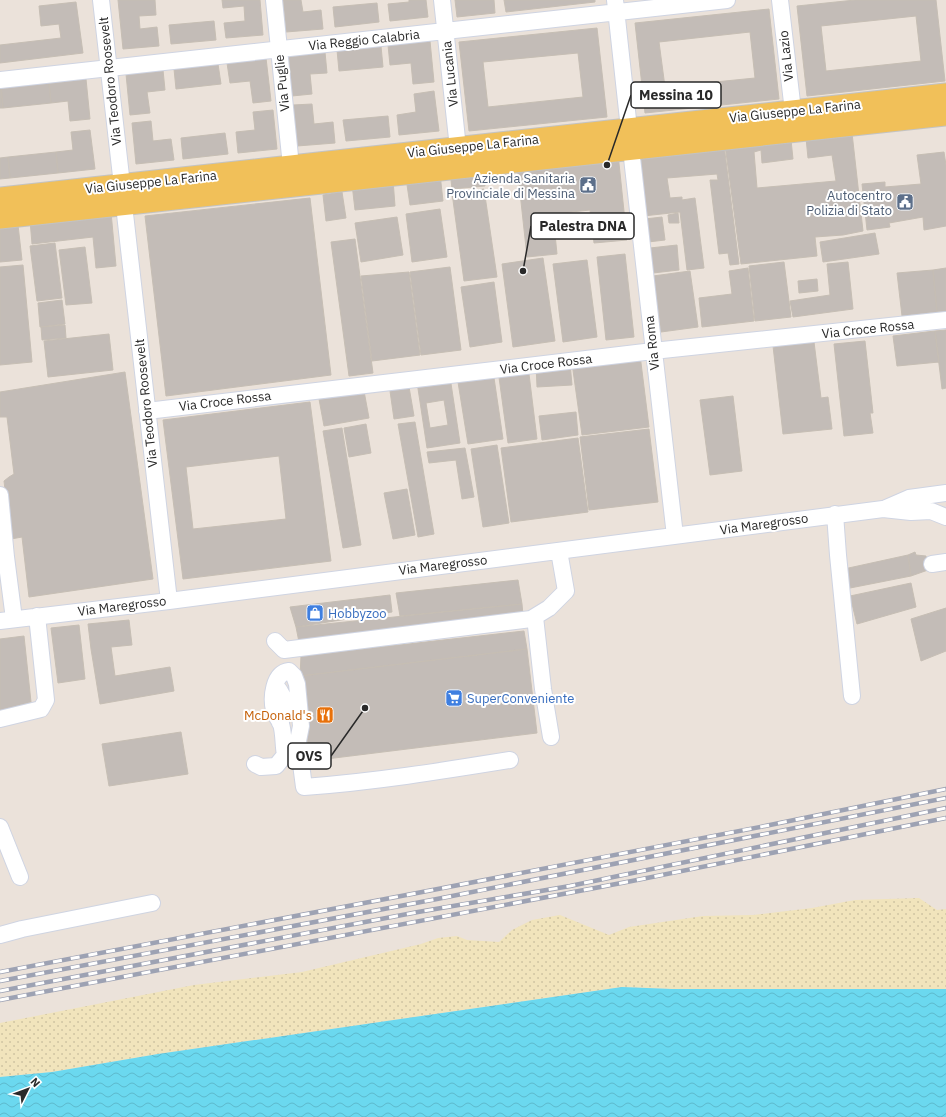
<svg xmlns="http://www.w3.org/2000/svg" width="946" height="1117" font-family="'IBM Plex Sans',sans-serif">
<defs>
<pattern id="sand-dots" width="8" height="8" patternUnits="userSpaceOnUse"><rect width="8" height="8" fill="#f1e4bc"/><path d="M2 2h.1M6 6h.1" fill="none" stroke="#cfc4a2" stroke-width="1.8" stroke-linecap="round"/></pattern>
<pattern id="water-waves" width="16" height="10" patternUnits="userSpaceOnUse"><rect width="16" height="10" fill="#6bd8ef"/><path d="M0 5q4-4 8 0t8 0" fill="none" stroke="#5db9cd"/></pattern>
</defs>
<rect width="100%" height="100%" fill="#ebe2da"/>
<path fill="url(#sand-dots)" d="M919,898L937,910L946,909V989H672L622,987L158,1054L52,1072L0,1077V1023L194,985L302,972L421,944L438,938L457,936L467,940L499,942L512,930L532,920L560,915L609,935L629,927L703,916L753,915L812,908L855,900Z"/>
<path fill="url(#water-waves)" d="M622,987L672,989H946V1117H0V1077L52,1072L158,1054Z"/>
<path fill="#c3bcb7" stroke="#c6beb4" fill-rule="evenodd" d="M118,0H155L156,15L139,16L140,29L157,27L159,46L123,49Z
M222,0H260L263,35L226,38L224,23L245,21L244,6L223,8Z
M283,0H301L303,12L321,10L323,29L286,32Z
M409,0H426L428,17L390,21L388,4L409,2Z
M455,0H494L495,13L457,17Z
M504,0H595V2L506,12Z
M855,0H936L945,81L807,96L797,6ZM916,16L921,61L826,71L821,26Z
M76,2L83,53L0,63V45L61,38L59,24L41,26L39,6Z
M377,3L379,22L335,27L333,7Z
M769,9L779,99L645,113L635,23ZM750,32L755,78L665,87L659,42Z
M214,21L216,40L171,44L169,25Z
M597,28L607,117L469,131L459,42ZM578,53L583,97L488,107L483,62Z
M430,41L434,82L413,84L411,63L390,65L388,45Z
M381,46L383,67L339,71L337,50Z
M325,52L327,73L310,74L312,94L292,96L288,56Z
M266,58L271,101L253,103L250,81L230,83L227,63Z
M218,64L221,84L176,89L174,69Z
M163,70L165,90L147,92L150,113L130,115L126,74Z
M86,79L90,119L70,121L68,101L51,103L49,83Z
M49,83L51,103L3,108L1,87Z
M1,87L3,108H0V88Z
M434,91L439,131L399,135L397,115L416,112L414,94Z
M312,104L314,124L333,122L335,143L297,146L293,105Z
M273,110L277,149L238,153L236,132L255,130L253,112Z
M388,116L390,137L346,141L343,120Z
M151,121L153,141L171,139L174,160L136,164L132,123Z
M90,130L95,169L58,173L56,152L73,150L71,132Z
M225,133L228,154L183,159L181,138Z
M852,133L863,231L843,235L815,237L817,256L741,264L725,145L791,140L793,159L762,163L761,150L754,152L757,188L836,181L832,155L808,158L806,138Z
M724,145L739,264L730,265L728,253L719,254L710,180H718L717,174L667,178L670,198L682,197V200L695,198L704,268L687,270L680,212L643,216L635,154Z
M56,152L58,173L10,178L8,157Z
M944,152L946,165V226L924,230L923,217L889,223L890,227L867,230L862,184L885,182V187L921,184L917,155Z
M618,154L627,240L594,243L590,210L553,214L557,254L527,257L517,165Z
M8,157L10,178L0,179V158Z
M483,168L485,186L452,189L450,171Z
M440,174L443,201L410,205L406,178Z
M393,180L395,206L355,210L352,184Z
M484,189L497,277L464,281L452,193Z
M342,192L346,218L326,221L323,195Z
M310,198L331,375L166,396L145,216Z
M440,209L447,257L412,262L406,214Z
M111,212L116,266L96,268L93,237L32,244L30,220Z
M678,213L679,223H669L668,215Z
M397,217L403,255L361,262L355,223Z
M662,217L665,240L648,242L645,219Z
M18,225L22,260L0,262V227Z
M875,233L879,254L823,262L820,242Z
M355,239L373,373L349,376L331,242Z
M55,243L62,298L37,301L30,246Z
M677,245L679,270L653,273L650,248Z
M85,247L92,303L66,305L59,250Z
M625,254L634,337L606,340L597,257Z
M543,258L555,341L513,347L502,264Z
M587,260L597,337L563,342L553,264Z
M784,262L791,317L755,321L749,266Z
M848,262L853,309L793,317L790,301L830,295L827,264Z
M23,265L32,362L0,365V267Z
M450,267L461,350L421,355L410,272Z
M748,268L754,321L702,327L699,298L732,294L729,271Z
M946,268V311L937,312L933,270Z
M933,270L937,312L902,316L897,273Z
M690,271L698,327L661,332L653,276Z
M409,272L420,355L372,361L361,276Z
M817,279L818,291L799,293L798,281Z
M494,282L502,342L470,347L461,287Z
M62,300L65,324L40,327L38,303Z
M65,325L66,338L42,340L41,327Z
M946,330V388L942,389L935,331Z
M935,331L939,362L897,366L893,336Z
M109,334L113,370L48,377L44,341Z
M865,341L873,413H870L873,433L844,436L834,344Z
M814,342L821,398L828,397L832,429L783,434L773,346Z
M640,355L649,427L582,435L572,363Z
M570,363L572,385L537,387L536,365Z
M528,366L537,439L508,443L498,370Z
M493,371L503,439L468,444L457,376Z
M125,372L153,579L29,597L22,537L11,539L4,481L9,477L14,474L7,417H0V392Z
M450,377L460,443L427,448L417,382ZM444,400L448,425L430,428L426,403Z
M408,381L414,416L394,419L389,384Z
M364,391L369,418L324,426L319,399Z
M733,396L742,471L710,475L700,400Z
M310,402L331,561L183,579L163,420ZM279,456L286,519L193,529L186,467Z
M576,412L578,435L542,440L539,416Z
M415,422L434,534L418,537L398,424Z
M366,424L371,453L349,457L344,428Z
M342,428L361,545L343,548L323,431Z
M649,429L658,502L589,510L580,437Z
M578,438L588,512L511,522L501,448Z
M497,445L509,523L483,527L471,449Z
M465,448L474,497L462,499L456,460L429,463L427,452Z
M407,489L415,535L393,539L384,493Z
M915,552L916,555L926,556L928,570L911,576L908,555Z
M908,555L911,576L845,589L844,569Z
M518,580L522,604L400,616L396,593Z
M911,583L916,607L857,624L850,596Z
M390,595L392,612L296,627L290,607Z
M522,604L524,626L301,652L296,627Z
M946,608V651L921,661L911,619Z
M129,620L132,645L111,647L115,676L170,667L174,691L100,704L91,649L88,624Z
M79,625L85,679L58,683L51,628Z
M524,631L527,649L300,676L301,656Z
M24,636L31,702L0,711V639Z
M527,649L537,733L310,761L300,676Z
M181,732L188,774L109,786L102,744Z"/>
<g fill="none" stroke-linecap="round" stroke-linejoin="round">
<defs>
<path id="minor" d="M101,0L122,185
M274,0L291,166
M442,0L458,148
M615,0L629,129
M780,0L793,111
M0,80L727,0
M631,149L675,536
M124,205L169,601
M147,411L653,351L946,320
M0,495L6,557L14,619
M886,508L909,498L946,493
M835,514L838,555L852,696
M932,564L946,562
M535,617L543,689L551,737
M0,621L169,601L883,509L911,512L931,511L946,517
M275,641L284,650L531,619L549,608L566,591L559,551
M276,686C286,697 287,709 280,723
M0,719L41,709L46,700L37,616
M255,764L261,767L276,766L285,755C283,745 284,733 281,724C279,719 275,716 274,710C271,698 273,673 289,671L294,676L297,684L301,726L298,741L304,787C373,782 442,771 510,760
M0,827L20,877
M0,935L22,929L152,903"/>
<path id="major" d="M0,198L946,94
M0,218L946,115"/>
</defs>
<use href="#minor" stroke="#cfd4e2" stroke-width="18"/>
<use href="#major" stroke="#c3c3c3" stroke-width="23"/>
<use href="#minor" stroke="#fff" stroke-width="16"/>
<use href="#major" stroke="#f1c059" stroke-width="21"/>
<defs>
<path id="rail" d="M0,972L417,893L765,826L946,789
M0,981L437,899L946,798
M0,991L418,912L570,886L946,808
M0,1000L632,881L946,818"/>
</defs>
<use href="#rail" stroke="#9da2b3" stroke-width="4.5"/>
<use href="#rail" stroke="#fff" stroke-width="3" stroke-dasharray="9" stroke-linecap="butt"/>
</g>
<defs>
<symbol id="civic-square" viewBox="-11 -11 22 22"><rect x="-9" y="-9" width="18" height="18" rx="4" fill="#5c6f8a" stroke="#fff"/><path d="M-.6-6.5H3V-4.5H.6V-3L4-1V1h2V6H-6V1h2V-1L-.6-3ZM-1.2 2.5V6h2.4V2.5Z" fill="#fff"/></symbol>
<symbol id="shop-square" viewBox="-11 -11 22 22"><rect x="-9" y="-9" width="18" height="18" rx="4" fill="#3f7fe0" stroke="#fff"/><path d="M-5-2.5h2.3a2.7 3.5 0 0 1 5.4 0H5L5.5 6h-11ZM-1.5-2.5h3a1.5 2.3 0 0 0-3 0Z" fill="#fff"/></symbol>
<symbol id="supermarket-square" viewBox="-11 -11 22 22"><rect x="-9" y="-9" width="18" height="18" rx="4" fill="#3f7fe0" stroke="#fff"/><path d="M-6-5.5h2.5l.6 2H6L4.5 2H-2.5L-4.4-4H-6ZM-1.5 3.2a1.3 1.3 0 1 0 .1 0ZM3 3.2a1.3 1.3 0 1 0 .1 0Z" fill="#fff"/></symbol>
<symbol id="restaurant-square" viewBox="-11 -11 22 22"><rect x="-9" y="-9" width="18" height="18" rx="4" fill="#e8710a" stroke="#fff"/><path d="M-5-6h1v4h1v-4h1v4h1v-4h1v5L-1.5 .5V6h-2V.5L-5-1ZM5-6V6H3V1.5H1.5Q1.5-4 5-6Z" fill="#fff"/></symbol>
</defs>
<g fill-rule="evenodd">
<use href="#civic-square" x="578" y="175" width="20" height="20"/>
<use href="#civic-square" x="895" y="192" width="20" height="20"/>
<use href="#shop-square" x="305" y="603" width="20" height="20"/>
<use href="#supermarket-square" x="444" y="688" width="20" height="20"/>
<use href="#restaurant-square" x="315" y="705" width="20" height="20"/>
</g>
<g text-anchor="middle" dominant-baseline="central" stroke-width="4" stroke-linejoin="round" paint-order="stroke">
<g font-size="13" fill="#292929" stroke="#fff">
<text transform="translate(364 40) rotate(-6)">Via Reggio Calabria</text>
<text transform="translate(786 56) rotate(-96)">Via Lazio</text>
<text transform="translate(450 74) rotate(-96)">Via Lucania</text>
<text transform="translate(110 81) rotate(-96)">Via Teodoro Roosevelt</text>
<text transform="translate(282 83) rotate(-96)">Via Puglie</text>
<text transform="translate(795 111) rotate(-6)">Via Giuseppe La Farina</text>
<text transform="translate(473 146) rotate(-6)">Via Giuseppe La Farina</text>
<text transform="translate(151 182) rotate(-6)">Via Giuseppe La Farina</text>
<text transform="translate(868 329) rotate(-6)">Via Croce Rossa</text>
<text transform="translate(652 343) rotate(-96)">Via Roma</text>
<text transform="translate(546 364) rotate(-7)">Via Croce Rossa</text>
<text transform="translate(225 401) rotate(-7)">Via Croce Rossa</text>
<text transform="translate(146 403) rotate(-96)">Via Teodoro Roosevelt</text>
<text transform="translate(764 524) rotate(-8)">Via Maregrosso</text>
<text transform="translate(443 565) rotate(-7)">Via Maregrosso</text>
<text transform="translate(122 606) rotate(-7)">Via Maregrosso</text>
</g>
<g font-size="13" fill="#4e5e75" stroke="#fff" text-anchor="end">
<text x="575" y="178">Azienda Sanitaria<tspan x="575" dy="15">Provinciale di Messina</tspan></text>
<text x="892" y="195">Autocentro<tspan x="892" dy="15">Polizia di Stato</tspan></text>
</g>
<g font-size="13" fill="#366cbe" stroke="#fff" text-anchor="start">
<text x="328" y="613">Hobbyzoo</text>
<text x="467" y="698">SuperConveniente</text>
</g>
<g font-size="13" fill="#c56008" stroke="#fff" text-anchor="end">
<text x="312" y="715">McDonald's</text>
</g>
</g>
<path fill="none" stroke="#292929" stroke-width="1.5" d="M607 165L631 95M523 271L531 226M365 708L331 756"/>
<g fill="#292929" stroke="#fff" stroke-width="1.5">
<circle cx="607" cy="165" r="4"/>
<circle cx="523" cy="271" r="4"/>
<circle cx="365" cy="708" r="4"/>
</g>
<g fill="#fff" stroke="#292929" stroke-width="1.5">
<rect x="631" y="82" width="90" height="26" rx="4"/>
<rect x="531" y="213" width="103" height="26" rx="4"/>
<rect x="288" y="743" width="43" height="26" rx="4"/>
</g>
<g font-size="14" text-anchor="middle" font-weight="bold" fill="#292929">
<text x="676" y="100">Messina 10</text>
<text x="583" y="231">Palestra DNA</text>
<text x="309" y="761">OVS</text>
</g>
<g transform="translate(28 1089) rotate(48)" stroke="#ffffff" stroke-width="3" paint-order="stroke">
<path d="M0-3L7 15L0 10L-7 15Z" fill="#292929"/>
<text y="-6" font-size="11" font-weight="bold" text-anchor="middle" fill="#292929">N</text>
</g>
</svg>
